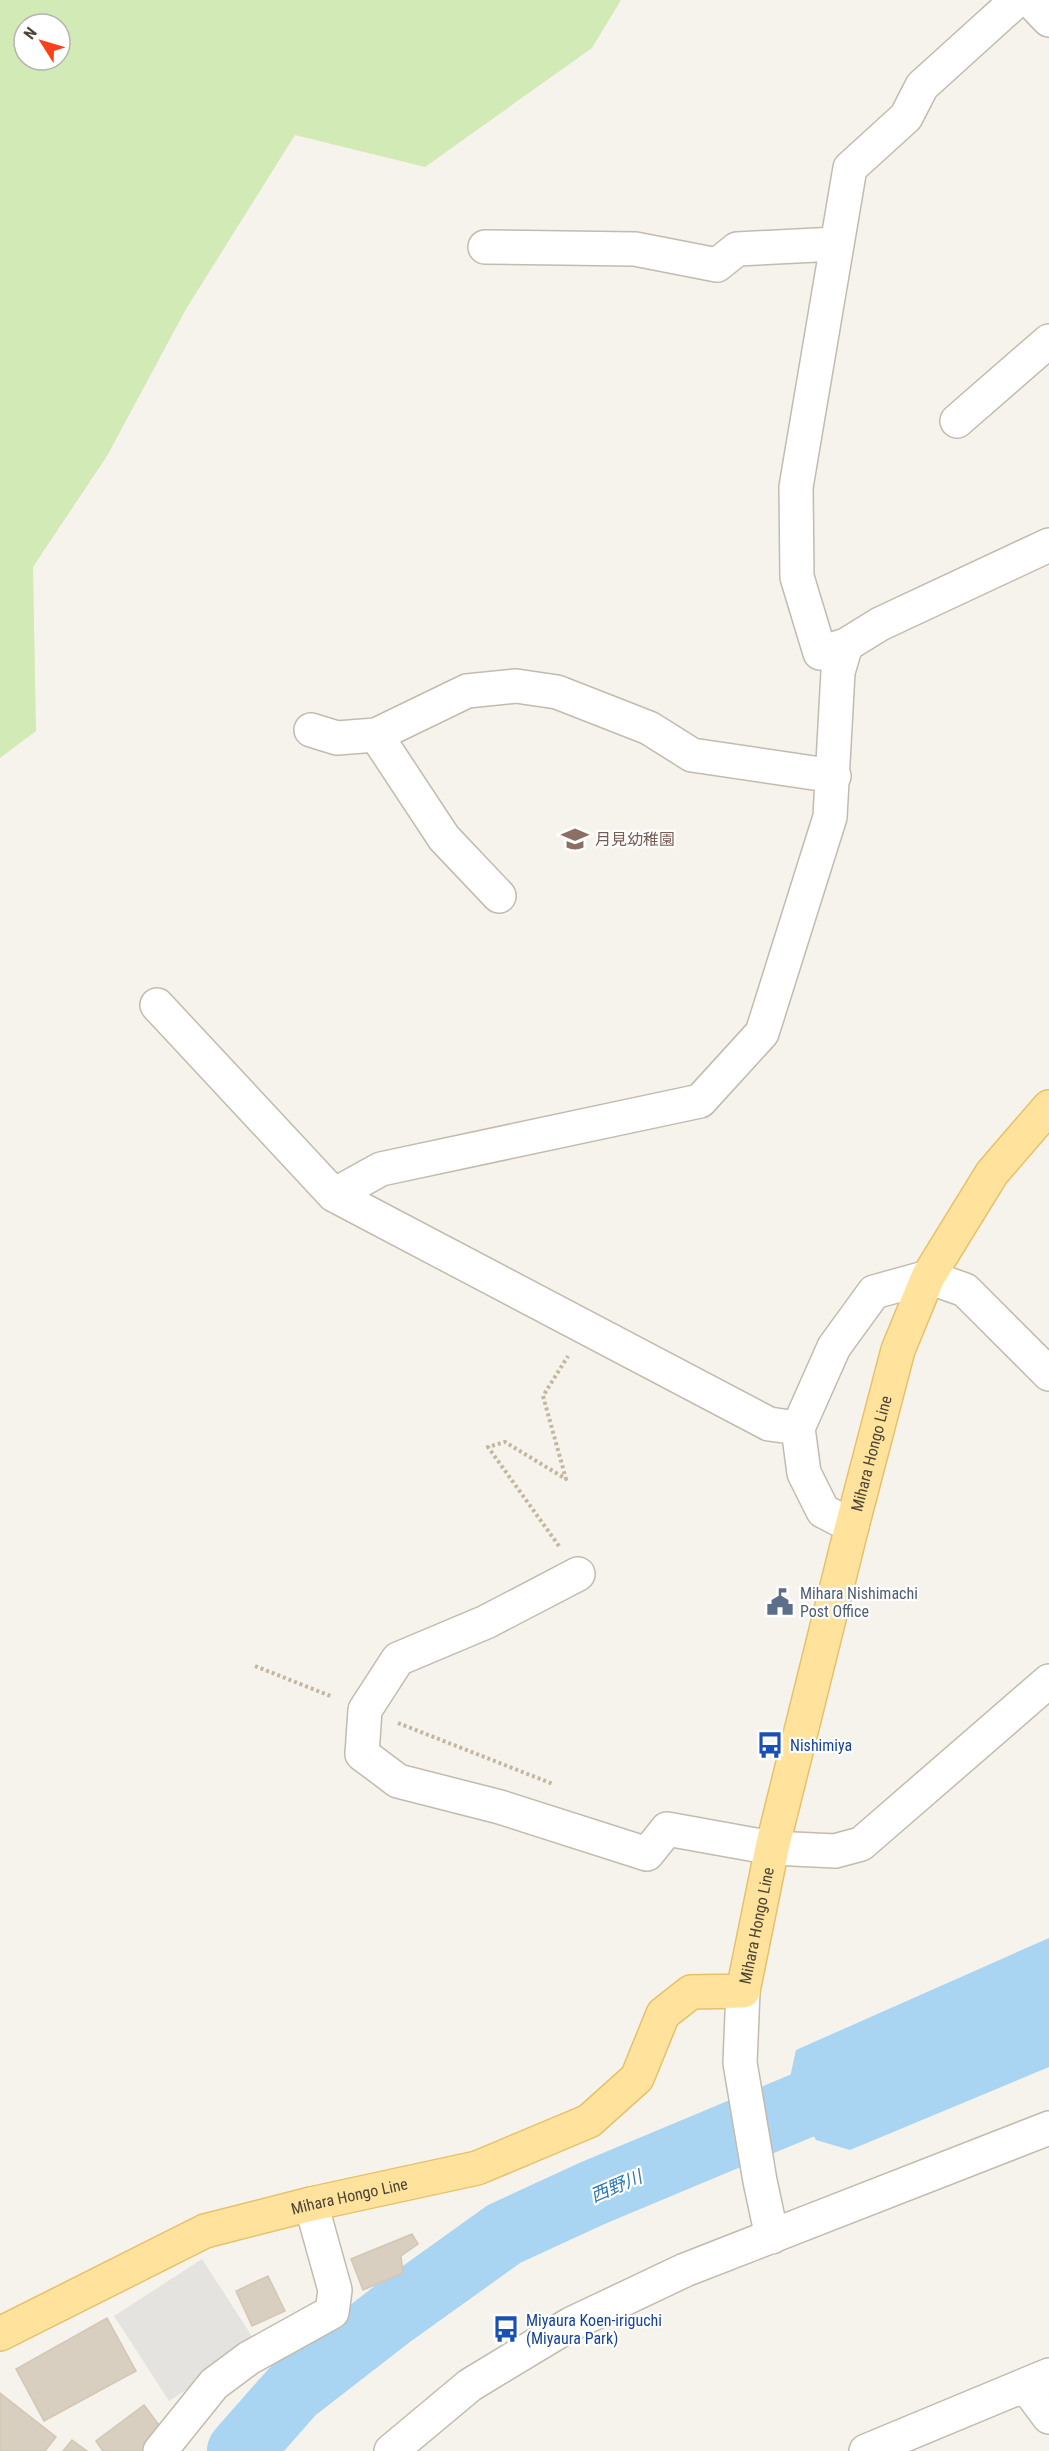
<svg xmlns="http://www.w3.org/2000/svg" width="1049" height="2451" font-family="'Roboto Condensed','Noto Sans JP',sans-serif">
<rect width="100%" height="100%" fill="#f6f3ec"/>
<path fill="#d2eab5" fill-rule="evenodd" d="M0,0H621L592,48L425,167L295,135L186,309L107,456L33,567L36,731L0,758ZM24,24H60V60H24Z"/>
<path fill="#e5e3e0" d="M202,2259L257,2344L169,2401L114,2316Z"/>
<path fill="#a9d4f2" d="M1049,1938V2067L850,2150L816,2140L787,2091L796,2050Z"/>
<g fill="none" stroke-linecap="round" stroke-linejoin="round">
<path stroke="#a9d4f2" stroke-width="66" d="M240,2451L293,2391L391,2315L504,2234L593,2193L813,2101L981,2042L1049,2015"/>
</g>
<path fill="#d8cfc1" stroke="#d3c7b4" stroke-width="1.5" d="M412,2234L418,2244L401,2256L403,2273L363,2290L351,2259Z
M268,2276L285,2311L252,2326L236,2291Z
M107,2318L136,2371L44,2421L16,2369Z
M0,2393L56,2437L45,2451H0Z
M144,2405L165,2433L142,2451H103L96,2441Z
M72,2440L87,2451H63Z"/>
<g fill="none" stroke-linecap="round" stroke-linejoin="round">
<defs>
<path id="minor" d="M1030,0L1049,20
M485,247L635,249L717,265L737,249L836,244
M957,421L1049,341
M846,645L820,653L797,577L796,487L850,168L906,117L922,86L1017,0
M311,730L337,738L376,735L467,691L516,686L557,692L649,728L692,755L834,776
M376,735L444,838L499,896
M157,1005L334,1195L769,1424L798,1428
M334,1195L381,1169L700,1101L762,1033L830,817L838,672L846,645L880,624L1049,545
M852,1526L823,1511L804,1473L798,1428L834,1347L874,1292L928,1277L965,1290L1049,1374
M578,1574L486,1622L398,1659L365,1710L362,1754L398,1781L500,1807L647,1854L667,1829L772,1848L835,1851L861,1844L1049,1681
M743,1991L740,2063L760,2181L772,2237
M1025,2385L1049,2417
M160,2451L214,2384L249,2358L332,2312L335,2290L311,2204
M391,2451L470,2385L571,2324L685,2270L1049,2128
M866,2451L1049,2375"/>
<g id="major">
<path id="s1" d="M0,2334L205,2231L311,2204L477,2168L589,2121L637,2078L663,2014L691,1992L743,1991L772,1848L852,1526L898,1350L928,1277L992,1173L1049,1107"/>
</g>
</defs>
<use href="#minor" stroke="#c2bbae" stroke-width="36"/>
<use href="#major" stroke="#e6c16a" stroke-width="36"/>
<path stroke="#c4b79f" stroke-width="4" stroke-dasharray="3 3" stroke-linecap="butt" d="M559,1546L488,1447L505,1442L566,1479L543,1396L568,1356
M255,1666L333,1697
M398,1723L553,1784"/>
<use href="#minor" stroke="#fff" stroke-width="33"/>
<use href="#major" stroke="#ffe39c" stroke-width="33"/>
</g>
<defs>
<symbol id="school-bare" viewBox="-9 -9 18 18"><path d="M0-5L7-2L0 1L-7-2ZM-4 1L0 2.5L4 1V4Q0 6-4 4Z" fill="#8d6e63" stroke="#fff" stroke-width="2.5" paint-order="stroke"/></symbol>
<symbol id="civic-bare" viewBox="-9 -9 18 18"><path d="M-.6-6.5H3V-4.5H.6V-3L4-1V1h2V6H-6V1h2V-1L-.6-3ZM-1.2 2.5V6h2.4V2.5Z" fill="#5c6f8a" stroke="#fff" stroke-width="2.5" paint-order="stroke"/></symbol>
<symbol id="bus-bare" viewBox="-9 -9 18 18"><path d="M-5-6H5V4H4V6H2V4H-2V6H-4V4H-5ZM-3.5-4V0h7V-4ZM-3.5 1.2v1.5H-2V1.2ZM2 1.2v1.5H3.5V1.2Z" fill="#1a4fb4" stroke="#fff" stroke-width="2.5" paint-order="stroke"/></symbol>
</defs>
<g fill-rule="evenodd">
<use href="#school-bare" x="556" y="820" width="38" height="38"/>
<use href="#civic-bare" x="761" y="1583" width="38" height="38"/>
<use href="#bus-bare" x="751" y="1726" width="38" height="38"/>
<use href="#bus-bare" x="487" y="2310" width="38" height="38"/>
</g>
<g text-anchor="middle" dominant-baseline="central" stroke-width="4.5" stroke-linejoin="round" paint-order="stroke">
<g font-size="16" fill="#785e54" stroke="#fff" text-anchor="start">
<text x="595" y="839">月見幼稚園</text>
</g>
<g font-size="16" fill="#4b4439" stroke="#fff">
<text stroke="none"><textPath href="#s1" startOffset="1404">Mihara Hongo Line</textPath></text>
<text stroke="none"><textPath href="#s1" startOffset="918">Mihara Hongo Line</textPath></text>
<text stroke="none"><textPath href="#s1" startOffset="378">Mihara Hongo Line</textPath></text>
</g>
<g font-size="16" fill="#4e5e75" stroke="#fff" text-anchor="start">
<text x="800" y="1593">Mihara Nishimachi<tspan x="800" dy="18">Post Office</tspan></text>
</g>
<g font-size="16" fill="#164399" stroke="#fff" text-anchor="start">
<text x="790" y="1745">Nishimiya</text>
<text x="526" y="2320">Miyaura Koen-iriguchi<tspan x="526" dy="18">(Miyaura Park)</tspan></text>
</g>
<g font-size="18" font-style="italic" fill="#2e7ab2" stroke="#fff">
<text transform="translate(616 2186) rotate(-23)">西野川</text>
</g>
</g>
<g transform="translate(42 42) rotate(307)"><circle r="28" fill="#ffffff" stroke="#b7b4b0" stroke-width="1.5"/>
<path d="M0-4.5L10 22L0 15L-10 22Z" fill="#fc3f1d"/>
<text y="-9" font-size="16" font-weight="bold" text-anchor="middle" fill="#4b4439">N</text>
</g>
</svg>
